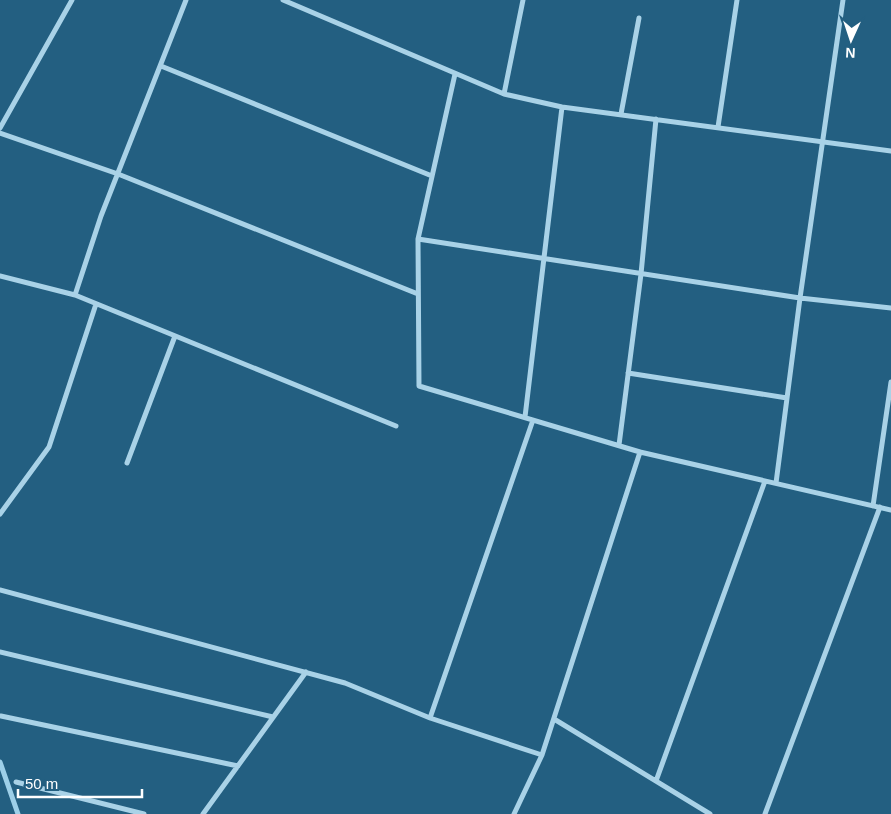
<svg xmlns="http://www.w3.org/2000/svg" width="891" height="814" font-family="Helvetica,sans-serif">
<rect width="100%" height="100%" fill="#235f81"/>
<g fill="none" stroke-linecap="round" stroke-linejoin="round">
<path stroke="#9dcfe8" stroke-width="5" d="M0,762L18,814"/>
<path stroke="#a9d2e7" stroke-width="5" d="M283,0L504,94L562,107L891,151
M161,66L432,176
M455,74L418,239L419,386L640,452L891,510
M504,94L523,0
M621,114L639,18
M718,127L737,0
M0,128L72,0
M0,133L118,174L418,294
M418,239L800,298L891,308
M0,276L75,295L396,426
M75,295L101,216L186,0
M628,373L787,398
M525,417L562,107
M619,445L641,274L656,119
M127,463L175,336
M776,483L800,298L843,0
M873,506L891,382
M0,514L49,447L96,304
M0,590L345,683L430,718L542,755
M0,652L273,717
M1,716L238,766
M430,718L533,420
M554,719L710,814
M656,781L765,481
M16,782L144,814
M203,814L306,672
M514,814L542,755L640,452
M765,814L880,507"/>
</g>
<g transform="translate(851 40) rotate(183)" stroke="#235f81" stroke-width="4" paint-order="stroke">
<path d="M0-4L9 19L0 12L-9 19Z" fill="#ffffff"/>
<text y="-8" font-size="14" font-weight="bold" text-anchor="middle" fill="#ffffff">N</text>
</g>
<path d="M18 789v8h124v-8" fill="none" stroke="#ffffff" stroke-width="2.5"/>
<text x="25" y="789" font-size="15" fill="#ffffff" stroke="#235f81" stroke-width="4" paint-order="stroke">50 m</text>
</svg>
